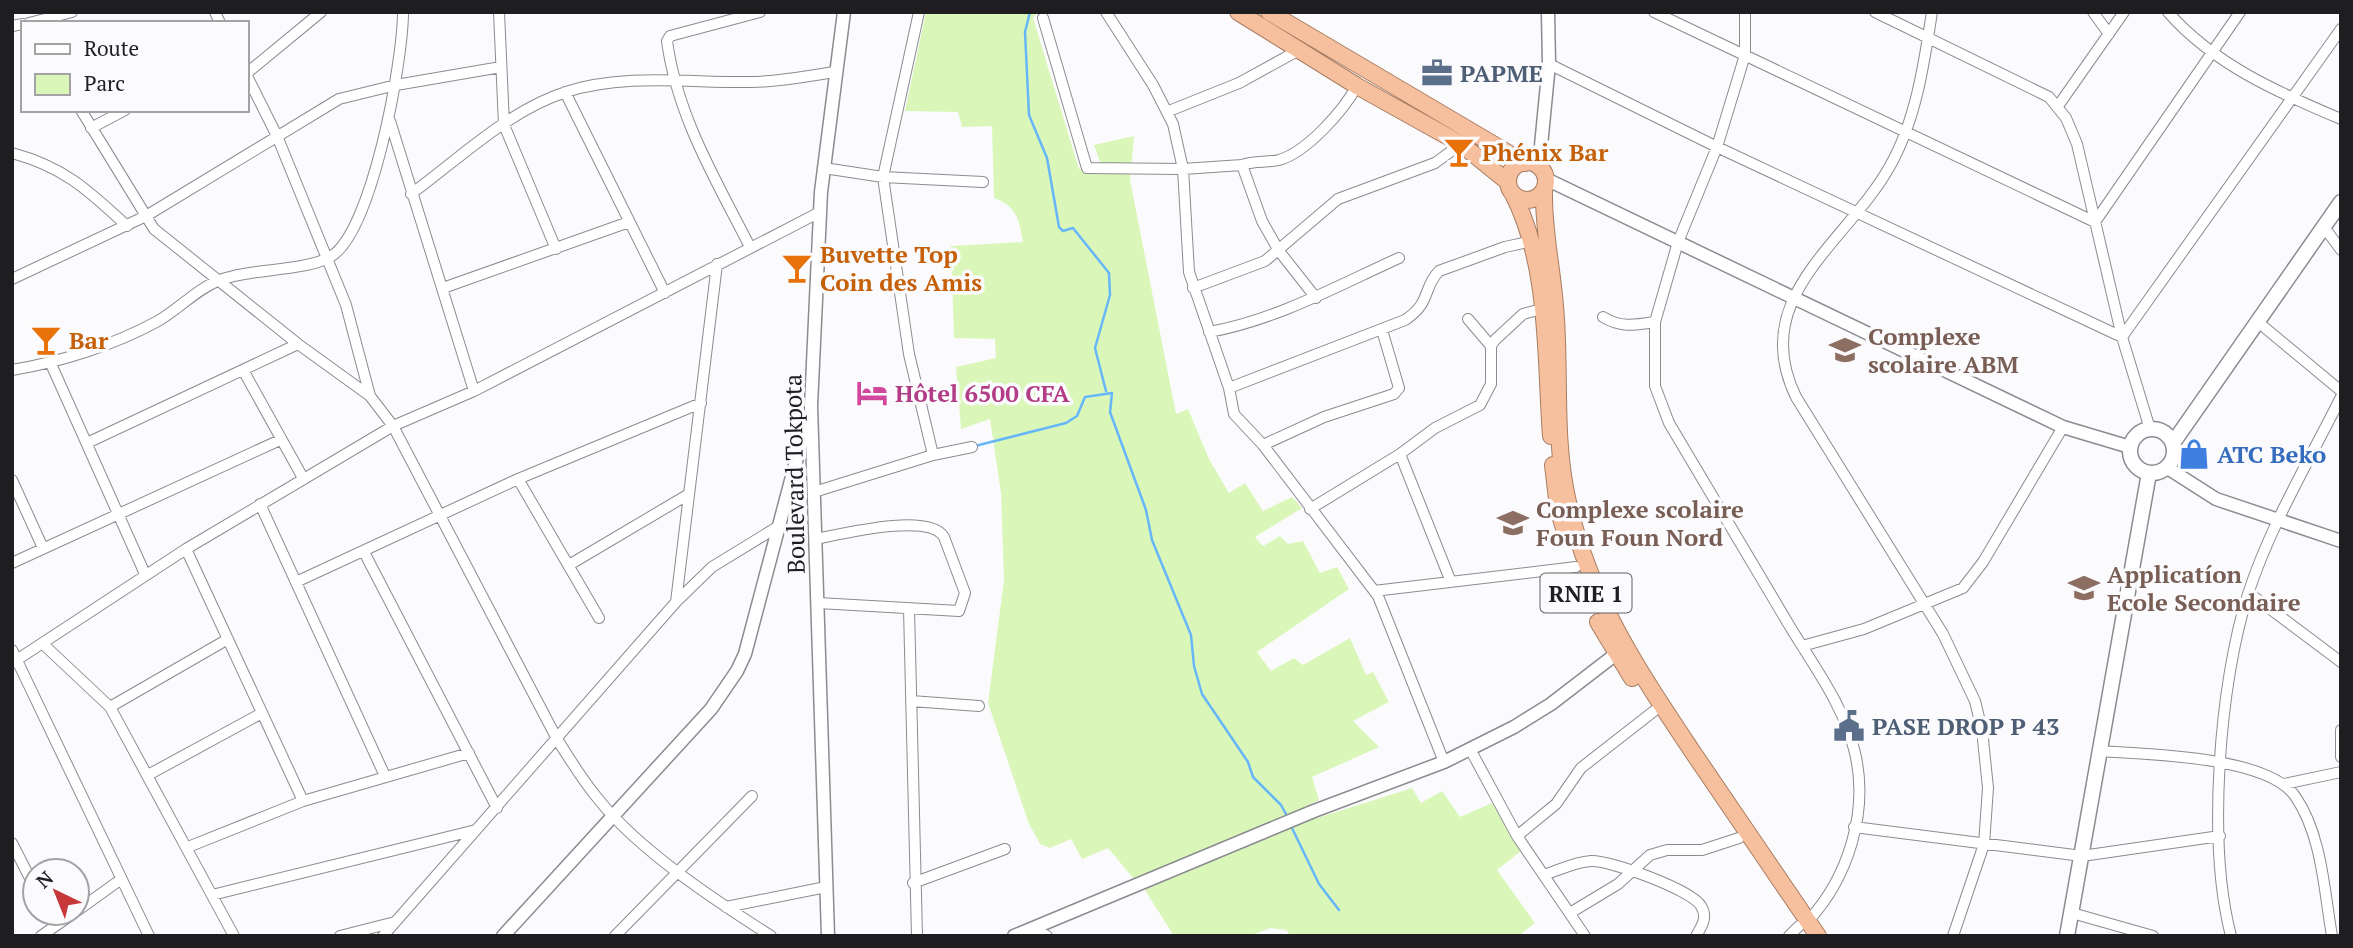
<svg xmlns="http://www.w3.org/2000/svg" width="2353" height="948" font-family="'PT Serif',serif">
<rect width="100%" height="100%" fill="#fbfbfe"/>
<path fill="#daf7b9" d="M926,12H1037L1033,18L1079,169L1104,174L1094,145L1134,136L1130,180L1176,414L1188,409L1209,459L1229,493L1245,483L1263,511L1292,497L1302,508L1255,537L1263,546L1280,536L1288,544L1303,541L1320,573L1337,567L1349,589L1257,652L1271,671L1294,658L1303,665L1350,638L1366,675L1373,672L1389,702L1353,721L1379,747L1312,777L1319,800L1309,805L1314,819L1412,788L1421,803L1442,791L1460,817L1492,803L1521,851L1497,870L1535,923L1518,936H1291L1286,930L1270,928L1250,936H1174L1143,887L1254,844L1250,833L1134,879L1108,848L1082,859L1071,839L1050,848L1040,844L1029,824L988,703L1004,580L1001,493L990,419L961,429L956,367L996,358L995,339L954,338L951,246L1023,242C1019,220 1017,206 994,198L992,126L962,127L958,112L905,111Z"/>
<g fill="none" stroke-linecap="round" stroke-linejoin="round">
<path stroke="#67b6f9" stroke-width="2.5" d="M1030,12L1025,32L1029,115L1047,158L1059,227L1063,231L1073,228L1109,273L1110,295L1095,348L1106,391
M975,446L1066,423L1077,416L1085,397L1112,393L1110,412L1146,510L1152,540L1191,635L1194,666L1202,694L1248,762L1253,777L1281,805L1287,816
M1291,826L1319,884L1339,910"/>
<defs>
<path id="minor" d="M215,12L220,23
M499,12L504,125L556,249
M919,12L883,177L909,354L933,455
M1106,12L1153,85L1173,124L1183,169L1189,272L1229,388L1234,414L1263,445L1378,596L1444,762
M1654,12L2095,222L2240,12
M1745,12V55L1717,147L1678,242L1655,322V386L1669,423C1709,491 1749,558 1789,625C1813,665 1845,707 1855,753C1869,812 1848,878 1808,921
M1875,12L2049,97L2066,118L2077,144L2122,337L2150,429
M1932,12C1924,64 1916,120 1890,166C1847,243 1747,297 1796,397L1943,634L1975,701L1982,730L1988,788L1984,844L1953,936
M2093,12L2109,34
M2168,12C2213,64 2279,93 2341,119
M1043,18L1087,168L1183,169L1242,165L1262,221L1279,251L1316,298
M29,23L72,12
M12,26L23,24
M1549,64L1717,147L2122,337L2341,29
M247,73L321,12
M247,76L277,136L346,305L370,396L393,426L557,739C570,760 583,781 599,800C640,851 716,901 771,936
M565,92L665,293
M2058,106L2124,12
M81,110L154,229L298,344L370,396
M1169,111L1239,83L1299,50
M390,121L474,391
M91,128L125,110
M12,153C64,167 88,190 127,226
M1242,165C1255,160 1266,163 1279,160C1307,152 1343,111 1357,86
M824,168L883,177L983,182
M411,194C459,159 509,110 566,92C625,73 690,83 751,82C779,82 807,76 835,72
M2324,227L2341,250
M750,247C716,180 677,116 667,41L670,36L760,12
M12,279L146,216L339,99L396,85L501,67
M443,288L629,222
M1193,288L1265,261L1338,199L1435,163L1461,144
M1603,317C1621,328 1635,325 1655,322
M1468,319L1491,346
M2258,322L2341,391
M1209,332C1276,320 1337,286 1399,258
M51,364L145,574
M12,370C61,362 114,345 158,321C179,309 198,288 220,280C251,268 302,272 330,257C372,234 403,61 403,12
M243,370L303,478
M1229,388L1405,320C1432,302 1422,289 1439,271L1505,247L1532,241
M87,443L298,344
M1263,445L1324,417L1394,394L1399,388L1382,330
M1400,454L1451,582
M518,479L599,618
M12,480L43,548
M814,492L933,455L972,447
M260,504L385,776
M1310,509L1400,454L1435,428L1480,405L1491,384V346L1495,340L1523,314L1542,309
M816,539C842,534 929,512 944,537L965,593L959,611L818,603
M186,549L303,801
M364,552L497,808
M12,563L280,440
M569,565L689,494
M296,582L518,479L701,403
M1374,591L1576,567
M2249,593L2341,662
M676,602L717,264
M909,609L917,936
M43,644L110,707L234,936
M1802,646L1864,629L1963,588L1983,562L2063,427
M12,650L149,936
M12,663L186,549L393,426L474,391L820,212
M911,701L979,706
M110,707L228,639
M2341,730V757
M1470,749L1517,836L1585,936
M2099,751C2145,754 2267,756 2295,796C2322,835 2324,890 2332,936
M148,775L262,713
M2284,784L2341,772
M1854,827L2082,856L2220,836
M1517,836L1556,804L1581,768L1654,711
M12,843L35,888
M188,847L303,801L469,753
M1544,875C1559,870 1575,862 1591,861C1610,860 1692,890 1701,906C1708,917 1702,926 1696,936
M913,883L1005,849
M212,895L476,830
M726,907L826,887
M77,911L120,880
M49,913L56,925
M1570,913L1618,884L1650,855L1667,850H1702L1739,838
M2072,913L2153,936
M1032,928L1047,936
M41,936L74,913
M340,936L395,922
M383,936L676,602L712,567L779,526
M615,936L752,796
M1789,936L1799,926
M2231,936C2207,844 2219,685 2248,594C2270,526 2309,461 2341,397"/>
<path id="tertiary" d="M1539,166L1549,64L1548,12
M1546,179L2063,427L2130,447
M2166,467L2216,499L2341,541
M503,936L711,709L737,671L745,654L807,420
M828,936L811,406L821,192L844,12
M1014,936L1314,811L1444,762L1514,727L1551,704L1616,654"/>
<path id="secondary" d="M2130 451a22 22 0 1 1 44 0a22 22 0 1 1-44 0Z
M2173,443L2341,202
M2067,936L2149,473"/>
<path id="trunk" d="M1238,12L1357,86L1461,144L1508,182
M1269,12L1525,163
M1508 181a19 19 0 1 1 38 0a19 19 0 1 1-38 0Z
M1544,190C1543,230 1552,267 1555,306C1561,370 1553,439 1568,502C1590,599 1638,670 1692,751C1734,813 1776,874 1818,936
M1513,194C1550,267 1545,356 1551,436
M1553,465L1558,508L1565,532
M1598,622L1632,678"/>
</defs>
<use href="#minor" stroke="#8b8b92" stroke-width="12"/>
<use href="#tertiary" stroke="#8b8b92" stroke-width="15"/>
<use href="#secondary" stroke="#8b8b92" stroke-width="17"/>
<use href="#trunk" stroke="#a87d62" stroke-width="18"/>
<use href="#minor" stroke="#fff" stroke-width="10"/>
<use href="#tertiary" stroke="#fff" stroke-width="12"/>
<use href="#secondary" stroke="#fff" stroke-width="14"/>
<use href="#trunk" stroke="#f6c09e" stroke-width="16"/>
</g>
<defs>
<symbol id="office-bare" viewBox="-9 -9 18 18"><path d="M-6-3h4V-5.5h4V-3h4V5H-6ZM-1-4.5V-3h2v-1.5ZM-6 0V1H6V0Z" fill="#5c6f8a" stroke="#fbfbfe" stroke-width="2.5" paint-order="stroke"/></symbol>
<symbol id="bar-bare" viewBox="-9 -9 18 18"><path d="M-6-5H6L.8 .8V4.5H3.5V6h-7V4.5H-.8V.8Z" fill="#e8710a" stroke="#fbfbfe" stroke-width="2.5" paint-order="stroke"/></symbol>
<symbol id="school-bare" viewBox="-9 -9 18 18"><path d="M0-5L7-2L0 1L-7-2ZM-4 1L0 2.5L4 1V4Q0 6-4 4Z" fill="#8d6e63" stroke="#fbfbfe" stroke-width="2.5" paint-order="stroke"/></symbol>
<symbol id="hotel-bare" viewBox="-9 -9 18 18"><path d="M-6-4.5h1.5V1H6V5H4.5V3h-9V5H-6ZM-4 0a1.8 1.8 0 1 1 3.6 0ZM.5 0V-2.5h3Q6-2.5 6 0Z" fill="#d1479c" stroke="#fbfbfe" stroke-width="2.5" paint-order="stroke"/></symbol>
<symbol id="shop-bare" viewBox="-9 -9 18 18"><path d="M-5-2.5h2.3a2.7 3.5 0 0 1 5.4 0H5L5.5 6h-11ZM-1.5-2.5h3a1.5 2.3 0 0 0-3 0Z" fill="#3f7fe0" stroke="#fbfbfe" stroke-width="2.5" paint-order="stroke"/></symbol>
<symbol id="civic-bare" viewBox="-9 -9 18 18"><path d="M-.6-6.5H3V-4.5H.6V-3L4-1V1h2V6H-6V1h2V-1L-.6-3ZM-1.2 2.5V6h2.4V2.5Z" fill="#5c6f8a" stroke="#fbfbfe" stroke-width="2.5" paint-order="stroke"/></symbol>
</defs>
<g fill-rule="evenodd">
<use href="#office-bare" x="1415" y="51" width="44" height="44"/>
<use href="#bar-bare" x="1437" y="130" width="44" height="44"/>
<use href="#bar-bare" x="775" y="246" width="44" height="44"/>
<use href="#bar-bare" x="24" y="318" width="44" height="44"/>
<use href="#school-bare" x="1823" y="328" width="44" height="44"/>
<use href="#hotel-bare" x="850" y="371" width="44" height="44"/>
<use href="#shop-bare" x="2172" y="432" width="44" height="44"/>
<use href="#school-bare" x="1491" y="501" width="44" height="44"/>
<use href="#school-bare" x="2062" y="566" width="44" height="44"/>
<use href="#civic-bare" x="1827" y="704" width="44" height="44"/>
</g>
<g text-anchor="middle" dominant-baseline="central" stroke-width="7" stroke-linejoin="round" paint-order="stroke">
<rect fill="#fbfbfe" stroke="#606063" stroke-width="2" x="1540.5" y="573.5" width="91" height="39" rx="5"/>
<g font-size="23" font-weight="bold" fill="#1e1e21">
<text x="1586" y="593">RNIE 1</text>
</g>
<g font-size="24" font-weight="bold" fill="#4e5e75" stroke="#fbfbfe" text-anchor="start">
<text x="1460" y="73">PAPME</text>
<text x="1872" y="726">PASE DROP P 43</text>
</g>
<g font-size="24" font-weight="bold" fill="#c56008" stroke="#fbfbfe" text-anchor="start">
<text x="1482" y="152">Phénix Bar</text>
<text x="820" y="254">Buvette Top<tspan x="820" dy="28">Coin des Amis</tspan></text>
<text x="69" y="340">Bar</text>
</g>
<g font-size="24" font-weight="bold" fill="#785e54" stroke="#fbfbfe" text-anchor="start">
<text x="1868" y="336">Complexe<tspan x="1868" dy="28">scolaire ABM</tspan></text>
<text x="1536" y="509">Complexe scolaire<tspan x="1536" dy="28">Foun Foun Nord</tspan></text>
<text x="2107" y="574">Applicatíon<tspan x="2107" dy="28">Ecole Secondaire</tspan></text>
</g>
<g font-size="24" font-weight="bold" fill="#b23c85" stroke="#fbfbfe" text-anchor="start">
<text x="895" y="393">Hôtel 6500 CFA</text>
</g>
<g font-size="24" font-weight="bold" fill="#366cbe" stroke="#fbfbfe" text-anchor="start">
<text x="2217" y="454">ATC Beko</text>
</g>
<g font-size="24" fill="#1e1e21" stroke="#fbfbfe">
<text transform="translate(794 474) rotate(-91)">Boulevard Tokpota</text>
</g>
</g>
<rect width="2353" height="948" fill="none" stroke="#1e1e21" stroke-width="28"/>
<rect x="21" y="21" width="228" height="91" fill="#fbfbfe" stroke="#a3a3a6" stroke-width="2"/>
<rect x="35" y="44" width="35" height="10" fill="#ffffff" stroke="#a3a3a6" stroke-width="2"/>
<text x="84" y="56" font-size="21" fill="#1e1e21">Route</text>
<rect x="35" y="74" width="35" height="21" fill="#daf7b9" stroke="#a3a3a6" stroke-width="2"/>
<text x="84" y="91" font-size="21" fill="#1e1e21">Parc</text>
<g transform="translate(56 892) rotate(317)"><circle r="33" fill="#fbfbfe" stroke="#a3a3a6" stroke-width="2"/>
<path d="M0-5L12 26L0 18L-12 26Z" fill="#c7383b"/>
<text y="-10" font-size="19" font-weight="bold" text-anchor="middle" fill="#1e1e21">N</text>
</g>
</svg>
